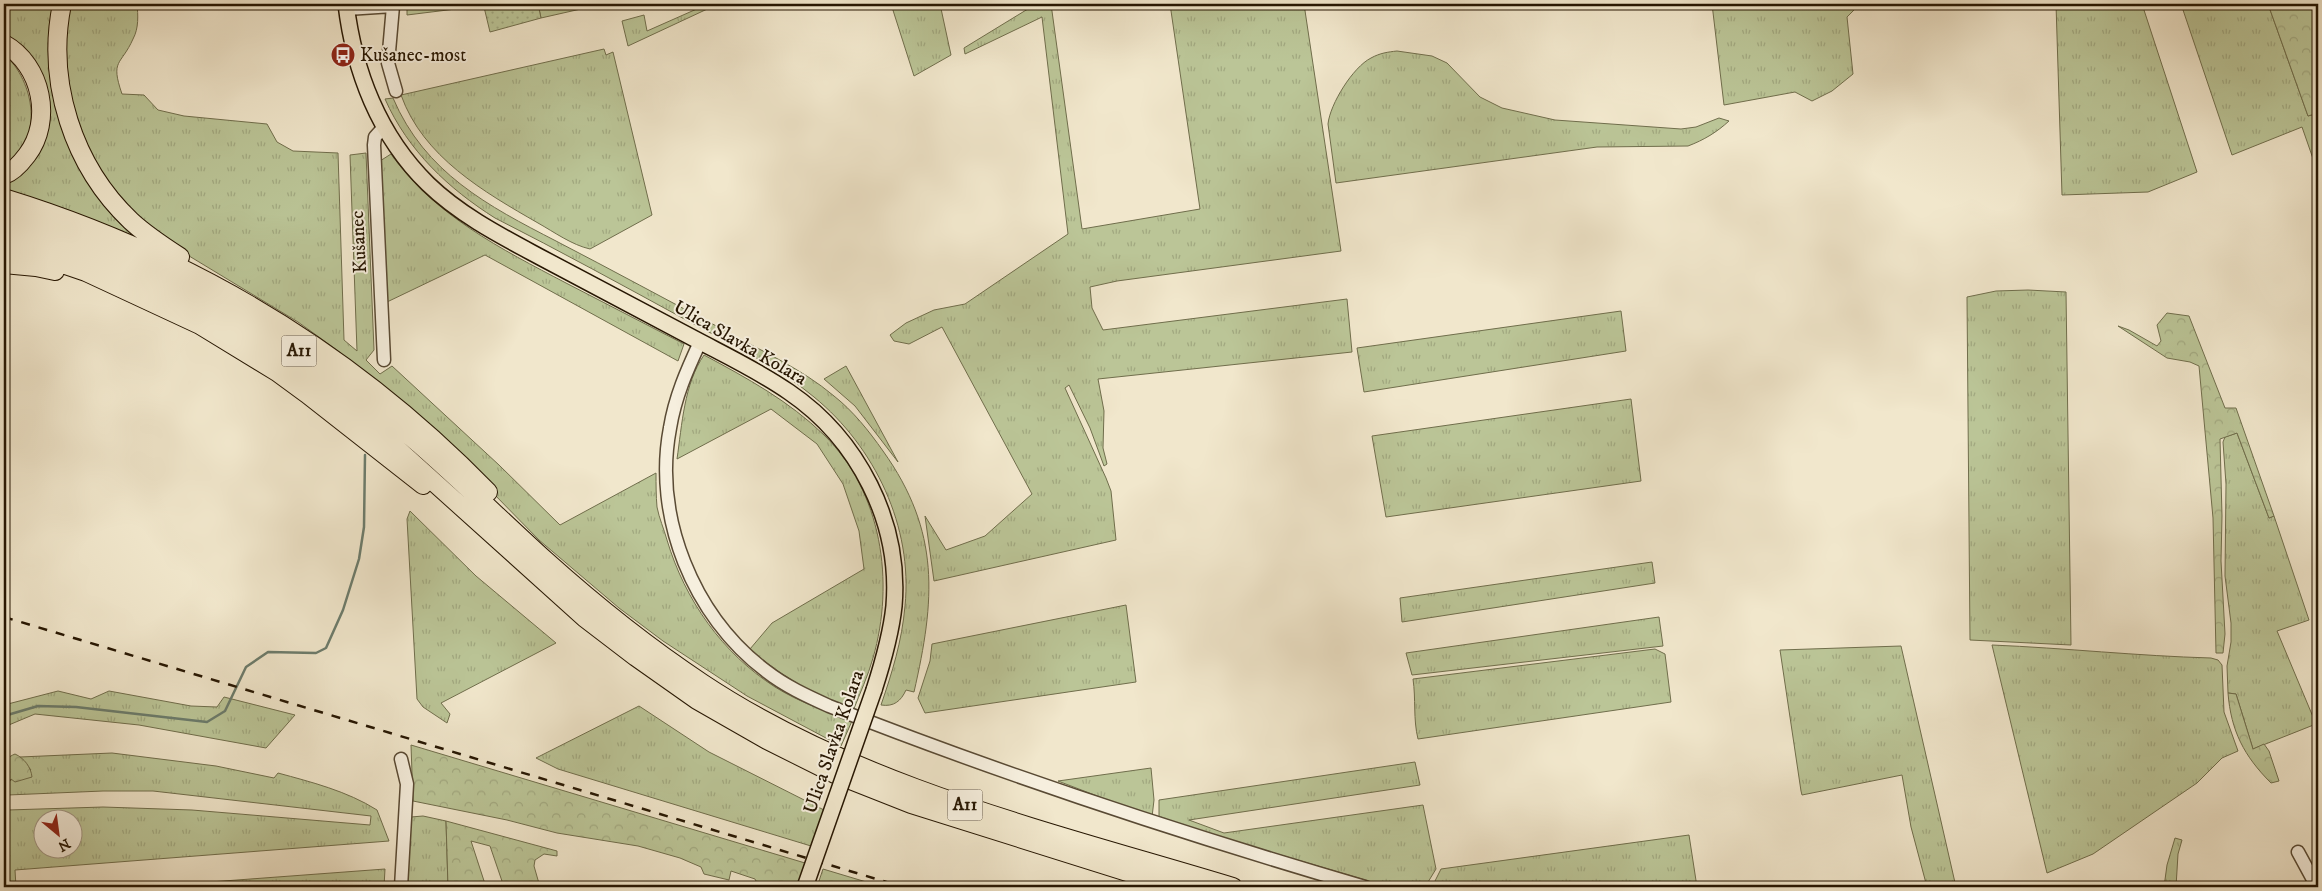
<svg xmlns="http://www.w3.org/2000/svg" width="2322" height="891" font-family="'IM FELL DW Pica',serif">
<defs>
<pattern id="grass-tufts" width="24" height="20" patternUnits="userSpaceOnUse" patternTransform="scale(1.25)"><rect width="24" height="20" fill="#bbc597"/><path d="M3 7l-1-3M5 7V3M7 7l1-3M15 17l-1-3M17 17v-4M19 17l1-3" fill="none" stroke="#a1a880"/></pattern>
<pattern id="forest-crowns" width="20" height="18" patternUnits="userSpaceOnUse" patternTransform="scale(1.25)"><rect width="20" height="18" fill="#bbc597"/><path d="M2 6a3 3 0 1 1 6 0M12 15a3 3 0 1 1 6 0" fill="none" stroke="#a1a880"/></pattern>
<pattern id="garden-dots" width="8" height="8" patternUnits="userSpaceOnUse" patternTransform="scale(1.25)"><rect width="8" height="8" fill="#bbc597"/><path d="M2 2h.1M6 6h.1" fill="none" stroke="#a1a880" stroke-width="1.8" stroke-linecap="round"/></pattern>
</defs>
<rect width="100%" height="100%" fill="#f1e7cc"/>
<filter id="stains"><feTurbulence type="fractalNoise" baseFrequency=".004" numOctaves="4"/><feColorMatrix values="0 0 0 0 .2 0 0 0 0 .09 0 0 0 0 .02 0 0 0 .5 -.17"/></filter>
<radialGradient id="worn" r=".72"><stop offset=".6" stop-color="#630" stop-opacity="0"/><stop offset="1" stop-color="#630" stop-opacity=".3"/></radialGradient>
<path fill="url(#grass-tufts)" stroke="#706e4c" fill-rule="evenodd" d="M4,4H53C35,88 70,181 134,237L131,240L4,193V181L44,114L4,38Z
M65,4H137C138,15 139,28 133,39C121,66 110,59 122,94L144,95L158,110L184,116L267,124L277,142L293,151L338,153L344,340L357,351L350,155L366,153L374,350L366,360L380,374L392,366L499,465L560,525L656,473C656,484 656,496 657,507C659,518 664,529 667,540C685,600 722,653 775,687C799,702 825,711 852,721L841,746L747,696L663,641L619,608L539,540L443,442L337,350L298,322L143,228L97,175L67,103Z
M407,4H496L407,15Z
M538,4H594V6L541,18Z
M708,4H718L628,46L622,21L644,15L647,31Z
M891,4H940L951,55L914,76Z
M1036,4H1051L1082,229L1200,209L1170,4H1304L1341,251L1117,281L1090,287L1092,308L1103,330L1347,299L1352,352L1098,379L1104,411L1103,448L1107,464L1104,466L1090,428L1069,385L1065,388L1106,478L1111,491L1116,540L934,581L925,516L946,550L985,536L1032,494L942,327L909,344L894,341L890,335L906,323L934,310L965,304L1068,234L1042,17L965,54L964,48Z
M1712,4H1860L1847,17L1853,74L1832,91L1812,101L1795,92L1724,105Z
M2056,4H2142L2197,172L2148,192L2062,195Z
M2181,4H2268L2308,116L2318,113V173L2302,127L2232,155Z
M604,49L606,55L613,52L652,215L590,249C572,245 554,232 538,223C484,192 423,157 401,95Z
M1397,51L1432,56L1447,63L1480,97L1502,108L1555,120L1681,129L1696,127L1719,118L1729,121C1717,132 1704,140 1688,146L1597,147L1336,183L1328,124C1330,104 1353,67 1371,58C1380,53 1388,52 1397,51Z
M4,54C35,81 45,142 4,166Z
M393,98C425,173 488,206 556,241C612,270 667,300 722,329C759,350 801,368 834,396C853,411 869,431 883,451C941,532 935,600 914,692L906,690C901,701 894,707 881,705C892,673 902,641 905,606C913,527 875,447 814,397C777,366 731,344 688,321C624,286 560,251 495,218C449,189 408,151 385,99Z
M391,154C434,215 501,249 566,283C605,303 645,324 684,344L678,361L485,255L387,302L380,161Z
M2028,290L2066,292L2071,645L1970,640L1967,297L1996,291Z
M1621,311L1626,351L1364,392L1357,348Z
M704,355C747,378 789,401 824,435C882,492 895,582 873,658C868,676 860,693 853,711C813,693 784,679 750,649L772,623L864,569L859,531L843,484L817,444L771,409L677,459C682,425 684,384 704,355Z
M846,366L898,462L855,406L824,379Z
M1631,399L1641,481L1386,517L1372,436Z
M2237,433L2269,518L2274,516L2309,620L2277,631L2316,724L2253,749L2236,694L2228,693L2227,666L2231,642V623L2225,576L2226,484L2223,442L2225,437Z
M410,511L476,576L556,643L441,703L450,714L447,723L423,707L417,699L407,519Z
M1652,562L1655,583L1402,622L1400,598Z
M1126,605L1136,682L925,713L918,698L930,661L932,644Z
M1659,617L1663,646L1412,675L1406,653Z
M1992,645C2065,648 2138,656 2211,658L2218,660L2222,665L2224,712L2238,751L2222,758L2197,783L2093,854L2047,873Z
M1901,646L1956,887H1927L1911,827L1902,775L1802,795L1801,791L1780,650Z
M1655,649L1665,654L1671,702L1418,739C1413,719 1416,699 1413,679Z
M58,691L91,699L109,691L191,706L217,707L224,697L295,715L266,748L139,725L35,714L4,727V705Z
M639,706L709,752L824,810L811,846L558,769L536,758Z
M112,753L216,766L274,778L278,773C311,782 347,791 377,810L389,841L15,870L16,887H9L4,833V811L8,810L103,807L192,810L370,825L371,816L153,791H103L8,795L9,781L31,770L20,757ZM42,818H72V848H42Z
M1415,762L1420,785L1189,820L1224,833L1423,805L1436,869L1425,887H1389L1159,819V800Z
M1151,768L1154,800L1152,817L1058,781Z
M423,816L446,821L448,887H405L411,817Z
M1689,835L1697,887H1432L1441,869Z
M2175,838L2182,840L2178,854L2176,887H2164L2167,865Z
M385,869L384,887H143Z"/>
<path fill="url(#forest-crowns)" stroke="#706e4c" d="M2268,4H2318V113L2308,116Z
M2167,313L2189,316L2225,408H2236L2274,516L2269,518L2237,433L2220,439L2222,516L2221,561L2225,634L2223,653H2216L2213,518L2199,366L2190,362L2167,358L2118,326L2129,330L2157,346L2161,341L2157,325Z
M2228,693L2236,694L2253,749L2264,744L2269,751L2279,781L2271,783C2244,756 2231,731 2228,693Z
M411,745L805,863L797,887H759L755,879L731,871L729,880L704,874L701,867L680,858L638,846L557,833L507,820L413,801Z
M15,754C24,758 31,767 32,777L15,782L11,779L8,784H4C4,770 0,760 15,754Z
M446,821L557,851V856L544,854L535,860L534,866L540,887H504L490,846L471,841L486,887H448Z
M823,869L883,887H817Z"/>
<path fill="url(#garden-dots)" stroke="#706e4c" d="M496,4H538L541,18L490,32L484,7Z"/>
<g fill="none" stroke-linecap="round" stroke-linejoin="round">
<path stroke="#6c7c6c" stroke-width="2.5" d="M4,716L38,706L76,707L207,722L225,711L246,667L268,652L316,653L326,648L343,610L359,559L364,527L365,455"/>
<defs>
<path id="minor" d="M393,6L388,63L396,91
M347,9L393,6V4
M700,342C687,370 675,397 670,428C653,517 693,616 766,671C785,686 807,696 829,706C1004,775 1184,834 1365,887
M384,360L374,145L375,137L384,127
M2298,852L2317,887
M401,887L407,784L401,759"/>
<path id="major" d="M346,4C354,71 379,136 428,184C460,215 501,236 540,257C591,284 642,311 693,338C725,355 759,371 789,392C858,439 901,522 894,606C891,635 883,662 874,690"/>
<path id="highway" d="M62,4C46,82 73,166 131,221C146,235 163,246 180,257
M4,44C42,65 53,121 27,155C21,163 13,172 4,175
M4,198C189,255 352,352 488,492
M4,213C127,254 236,303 341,381C414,434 478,499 545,560C594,604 646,646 702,683C858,787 1055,833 1233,887
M4,231C141,275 263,337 375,429L585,618L636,657L697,700L767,740L835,774L911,804L1175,887
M4,244L86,272L200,325L277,372L307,394L423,485
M4,264L36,267L55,271"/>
</defs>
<use href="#minor" stroke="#594a34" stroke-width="15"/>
<use href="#major" stroke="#261602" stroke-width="18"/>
<use href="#highway" stroke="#261602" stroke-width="20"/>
<use href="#minor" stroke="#f6efde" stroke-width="12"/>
<use href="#major" stroke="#f1e7cc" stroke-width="15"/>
<use href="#highway" stroke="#f1e7cc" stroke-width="18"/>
<path stroke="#261602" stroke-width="2.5" stroke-dasharray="9 9" stroke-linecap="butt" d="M4,617L903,887"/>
<defs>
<path id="major-bridge" d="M805,887L874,690"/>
</defs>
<use href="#major-bridge" stroke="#261602" stroke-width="18" stroke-linecap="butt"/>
<use href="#major-bridge" stroke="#f1e7cc" stroke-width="15"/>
</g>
<defs>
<symbol id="bus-disc" viewBox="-11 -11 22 22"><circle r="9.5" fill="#8f2418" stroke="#f6efde"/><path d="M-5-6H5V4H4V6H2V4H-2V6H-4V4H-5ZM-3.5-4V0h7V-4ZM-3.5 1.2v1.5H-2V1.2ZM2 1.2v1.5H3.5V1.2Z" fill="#fff"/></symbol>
</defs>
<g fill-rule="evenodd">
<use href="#bus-disc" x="329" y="41" width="28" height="28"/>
</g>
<g text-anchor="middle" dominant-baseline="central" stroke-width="4" stroke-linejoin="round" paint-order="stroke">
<g fill="#f6efde" stroke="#645744" stroke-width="1">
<rect x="281.5" y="335.5" width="35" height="31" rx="4"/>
<rect x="947.5" y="789.5" width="35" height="31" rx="4"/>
</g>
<g font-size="18" font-weight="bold" fill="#261602">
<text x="299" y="351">A11</text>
<text x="965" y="805">A11</text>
</g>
<g font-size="19" fill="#261602" stroke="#f6efde" text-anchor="start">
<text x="360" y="55">Kušanec-most</text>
</g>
<g font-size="19" fill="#261602" stroke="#f6efde">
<text transform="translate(359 242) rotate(-93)">Kušanec</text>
<text transform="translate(740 343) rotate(30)">Ulica Slavka Kolara</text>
<text transform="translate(834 742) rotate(-71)">Ulica Slavka Kolara</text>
</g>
</g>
<rect width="2322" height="891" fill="none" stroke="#f1e7cc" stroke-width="20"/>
<rect x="5" y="5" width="2312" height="881" fill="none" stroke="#261602" stroke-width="2.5"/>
<rect x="10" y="10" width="2302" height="871" fill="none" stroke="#261602"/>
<g transform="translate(58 834) rotate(151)"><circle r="24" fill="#f6efde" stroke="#a39886"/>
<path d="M0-4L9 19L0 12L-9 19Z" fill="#8f2418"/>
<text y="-8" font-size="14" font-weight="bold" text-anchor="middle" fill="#261602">N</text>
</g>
<rect width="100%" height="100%" filter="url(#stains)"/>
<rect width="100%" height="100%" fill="url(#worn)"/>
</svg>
